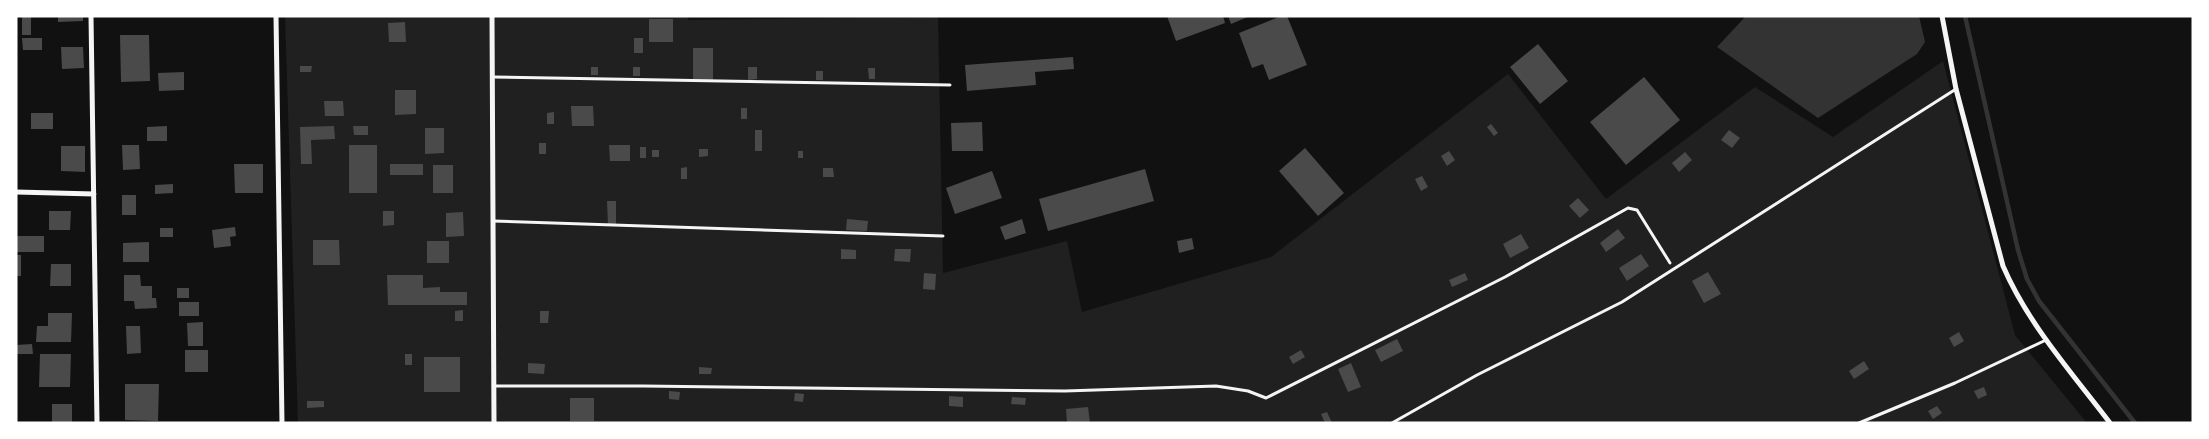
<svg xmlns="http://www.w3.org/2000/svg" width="2209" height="439" font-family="'IBM Plex Sans',sans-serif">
<rect width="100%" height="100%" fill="#111"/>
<path fill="#202020" d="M285,16H688V20L938,17L943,273L1067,241L1082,312L1271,257L1508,74L1606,199L1755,87L1833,137L1943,61L2015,335L2087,423H298Z"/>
<path fill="#333" d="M1746,16H1919L1925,42L1917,54L1818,118L1717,47Z"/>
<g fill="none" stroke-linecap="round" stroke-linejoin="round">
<path stroke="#333" stroke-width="4.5" d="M1965,16L2018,250L2027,279L2039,301L2135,423"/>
</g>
<path fill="#4a4a4a" d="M22,16H31V35H22Z
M58,16H83V21L58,22Z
M1167,16H1223L1225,23L1176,41Z
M1228,16H1250L1231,24Z
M1281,16H1287L1307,65L1269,80L1263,64L1252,68L1239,33Z
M649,19H673V42H649Z
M405,22L406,42H389L388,23Z
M120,35H149L150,81L121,82Z
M22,38H42V50H23Z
M634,38H643V53H634Z
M1538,44L1568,81L1540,104L1510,67Z
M61,47H83L84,68L62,69Z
M693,48H713V80H693Z
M1073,57L1074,69L1035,72L1036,85L967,91L965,65Z
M300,66H312L311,72H300Z
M591,67H598V75H591Z
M633,67H640V76H633Z
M748,67H757V79L748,80Z
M868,68H875V79H869Z
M816,71H823V80H816Z
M184,72V90L159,91L158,73Z
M1644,77L1680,120L1626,165L1590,122Z
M395,90H416V114L395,115Z
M324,101H343L344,116H325Z
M571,106H593L594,126H572Z
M741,108H747V119H741Z
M554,112V124H547V113Z
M31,113H53V129H31Z
M982,122L983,151H952L951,123Z
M1491,124L1498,133L1494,136L1487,127Z
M167,126V141H147V127Z
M334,126L335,139L311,140L312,164H301L300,127Z
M353,126H368V135H354Z
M425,128H444V153L425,154Z
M755,130H762V151H755Z
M1729,130L1740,138L1732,148L1721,140Z
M539,143H546V154H539Z
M122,145H139L140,169L123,170Z
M349,145H377V193H349Z
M609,145H630V161H610Z
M61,146H85V172L61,171Z
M640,147H646V158H640Z
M1305,148L1344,193L1318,216L1279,171Z
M699,149H708V156L699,157Z
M652,150H659V157H652Z
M798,151H803V158H798Z
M1449,151L1455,160L1447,166L1441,156Z
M1685,152L1692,160L1679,172L1672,163Z
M234,164H263V193H235Z
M390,164H423V175H390Z
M433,165H453V193H433Z
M687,167V179H681V168Z
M823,168H833L834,177H823Z
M1145,169L1154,201L1048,231L1039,199Z
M992,171L1002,198L955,214L946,188Z
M1422,176L1428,187L1421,191L1415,179Z
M173,184V193L155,194V185Z
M122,195H136V215H122Z
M1578,198L1589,210L1580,218L1569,206Z
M607,201H616V224L608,225Z
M49,211H71L70,230H49Z
M383,211H394V225L383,226Z
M463,212L464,236L446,237V213Z
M847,219L868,221L867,231L846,230Z
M1022,219L1026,233L1005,240L1000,227Z
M235,227L236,236L230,237L231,246L214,248L212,230Z
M160,228H173V237H160Z
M1618,229L1625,238L1606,252L1600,243Z
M1521,234L1529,248L1510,258L1503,244Z
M16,236H44V252H16Z
M1192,238L1194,249L1179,253L1177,241Z
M313,240H339L340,265H313Z
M427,241H449V263H427Z
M149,242V262H123V243Z
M841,249L856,250V259H841Z
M895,249H911L910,262L894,261Z
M1641,254L1649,266L1627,281L1619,268Z
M16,255H21V276H16Z
M51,264H71V286H50Z
M1708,272L1721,294L1704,303L1692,281Z
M924,273L936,274L935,290L923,289Z
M1465,273L1468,280L1452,287L1449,280Z
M124,275H140L141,286H152V298H156L157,308L135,309L134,301H124Z
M387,275H423V288L440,287V292H467V305H388Z
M177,288H189V298H177Z
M179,302H199V316H179Z
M463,310V321H455V311Z
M540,311H549L548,323H540Z
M48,313H72L71,342H36L37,326H48Z
M203,322V346H188L187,323Z
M126,326H140L141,353L127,354Z
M1959,332L1964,341L1954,347L1949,338Z
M1397,339L1403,351L1381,362L1375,350Z
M32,344L33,354H16V345Z
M185,350H208V372H185Z
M1301,350L1305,357L1293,364L1289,357Z
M40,354H71L70,387H39Z
M405,354H412V365H405Z
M424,357H460V392H424Z
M1864,361L1869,369L1854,379L1849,371Z
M528,363L545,364L544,374L528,373Z
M1351,363L1361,387L1348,392L1338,369Z
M699,367L712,368L711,374H699Z
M125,384H159L158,421L125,420Z
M1984,387L1987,395L1978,399L1974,391Z
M669,391L680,392L679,400L669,399Z
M795,393L804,394L803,402L794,401Z
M949,396L963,397V407L949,406Z
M1012,397L1026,398L1025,405L1011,404Z
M570,398H594V421H570Z
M307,401H324V407L307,408Z
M52,404H72V422H52Z
M1937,406L1942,413L1933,419L1928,411Z
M1088,407L1090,423H1067L1066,409Z
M1327,412L1332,423H1325L1321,414Z"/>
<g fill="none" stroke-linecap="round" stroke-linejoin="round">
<path stroke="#f5f5f5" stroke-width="3" d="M493,77L950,85
M493,221L943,236
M494,386H643L1065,391L1216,386L1248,391L1266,398L1505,277L1628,208L1637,210L1670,263
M1392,423L1477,375L1622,302L1956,89
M1859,423L1955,383L2046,340"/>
<path stroke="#f5f5f5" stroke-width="5" d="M91,16L97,423
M276,16L282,423
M492,16L494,423
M1942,16L1956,89L2003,266C2028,324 2072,373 2110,423
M16,192L94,194"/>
</g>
<rect width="2209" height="439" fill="none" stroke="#ffffff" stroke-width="35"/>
</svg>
